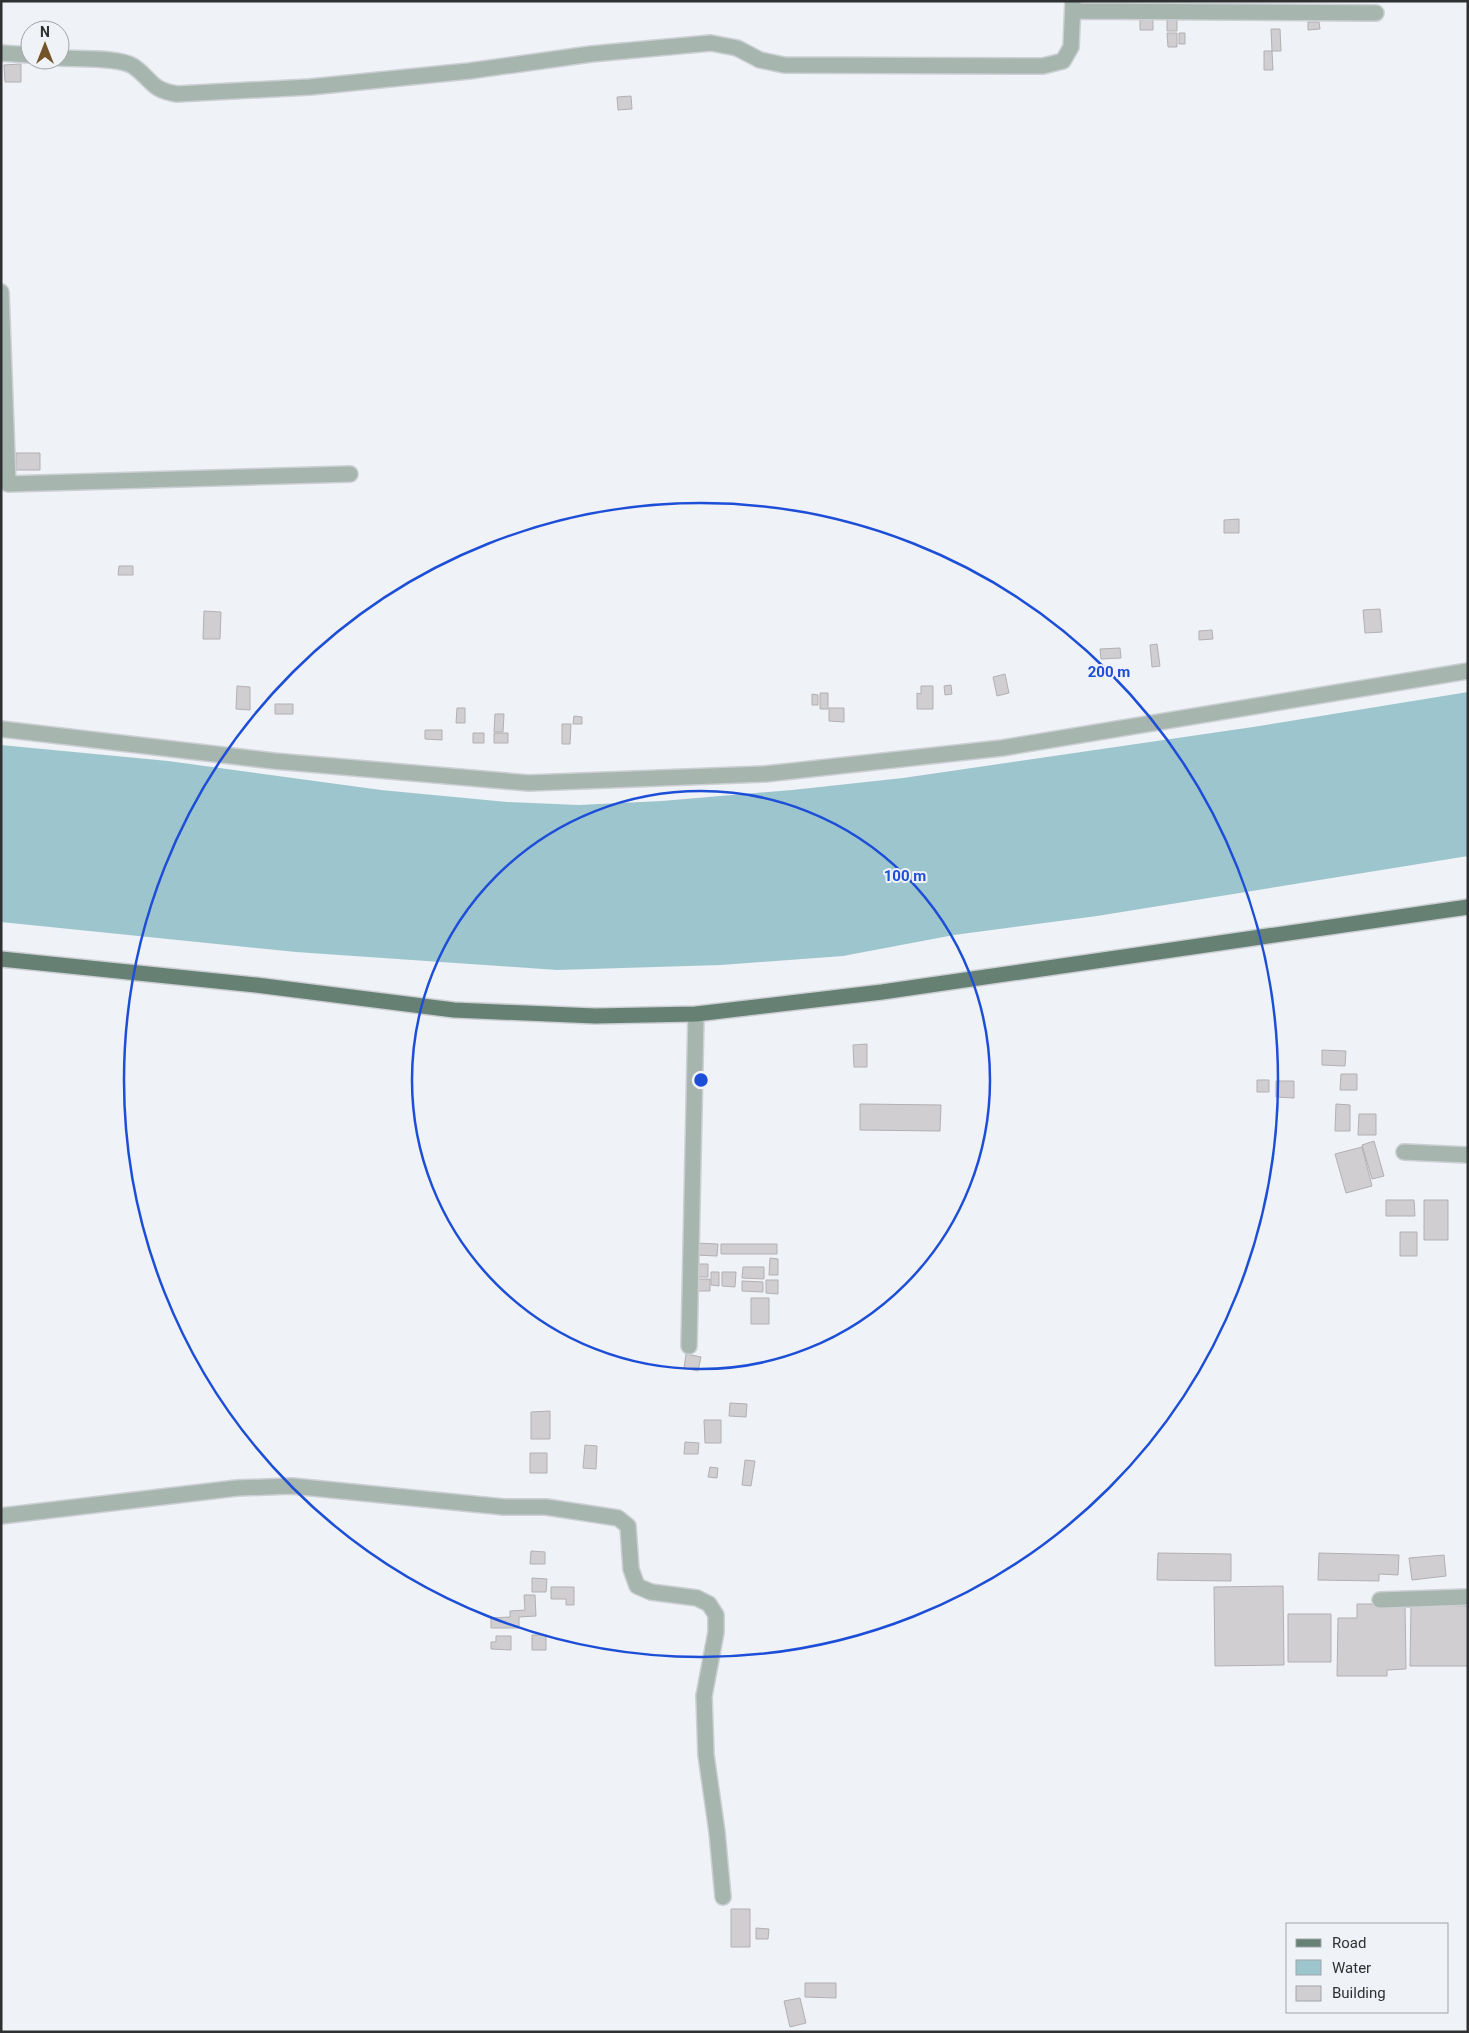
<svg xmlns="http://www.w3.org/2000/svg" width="1469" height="2033" font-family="Roboto,sans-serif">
<rect width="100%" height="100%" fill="#eff2f6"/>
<path fill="#9dc5ce" d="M1468,692V856L1097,916L954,935L843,956L721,965L557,970L296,952L1,922V745L168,761L381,790L507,802L579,805L662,801L792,790L903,778L1253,727Z"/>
<path fill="#d1ced1" stroke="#b3b0b3" d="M1167,18H1177V31H1167Z
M1153,19V30H1140V20Z
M1308,22H1319L1320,29L1308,30Z
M1271,29H1280L1281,51H1272Z
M1167,33H1177V47H1168Z
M1179,33H1185V44H1179Z
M1264,51H1272L1273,70H1264Z
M21,64V82H5L4,65Z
M631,96L632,109L618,110L617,97Z
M16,453H40V470H16Z
M1239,519V533H1224V520Z
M119,566H133V575H118Z
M1380,609L1382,632L1365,633L1363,610Z
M204,611L221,612L220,639H203Z
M1212,630L1213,639L1199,640V631Z
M1157,644L1160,666L1152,667L1150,645Z
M1120,648L1121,658L1101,659L1100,649Z
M1005,674L1009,693L997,696L993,677Z
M951,685L952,694L945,695L944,686Z
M237,686L250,687V710L236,709Z
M921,686H933V709H917V693L921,694Z
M820,693H828V709H820Z
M812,694L818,695V705H812Z
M275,704H293V714H275Z
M457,708H465V723H456Z
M829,708H844V722L829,721Z
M495,714H504L503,732H494Z
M574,716L582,717V724H573Z
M562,724H571L570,744H562Z
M425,730H442V740L425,739Z
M473,733H484V743H473Z
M494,733H508V743H494Z
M867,1044V1067H854L853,1045Z
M1322,1050L1346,1051L1345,1066L1322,1065Z
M1341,1074H1357V1090H1340Z
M1257,1080H1269V1092H1257Z
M1276,1081H1294V1098L1276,1097Z
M860,1104L941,1105L940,1131L860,1130Z
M1336,1104L1350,1105V1131H1335Z
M1359,1114H1376V1135H1358Z
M1374,1141L1384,1176L1372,1179L1362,1145Z
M1362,1147L1372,1186L1346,1193L1335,1154Z
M1386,1200H1414L1415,1216H1386Z
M1424,1200H1448V1240H1424Z
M1400,1232H1417V1256H1400Z
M696,1243L718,1244L717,1256L695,1255Z
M721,1244H777V1254H721Z
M770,1258L778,1259V1275H769Z
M694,1264H708V1277H693Z
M743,1267H764V1279L742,1278Z
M711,1272H719V1286L711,1285Z
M722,1272H736L735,1287L722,1286Z
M694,1279H710V1291H694Z
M766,1280H778V1294L766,1293Z
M742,1281L763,1282V1292L742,1291Z
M751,1298H769V1324H751Z
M686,1354L701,1357L698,1371L684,1368Z
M730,1403L747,1404L746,1417L729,1416Z
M550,1411V1439H531V1412Z
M704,1420H721V1443H705Z
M685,1442L699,1443L698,1454H684Z
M585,1445L597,1446L596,1469L583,1468Z
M530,1453H547V1473H530Z
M745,1460L755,1461L751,1486L742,1485Z
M710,1467L718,1468L717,1478L708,1477Z
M531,1551L545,1552V1564H530Z
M1158,1553L1231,1554V1581L1157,1580Z
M1319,1553L1399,1555L1398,1575L1379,1574V1581L1318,1580Z
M1444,1555L1446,1576L1412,1580L1409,1558Z
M532,1578L547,1579L546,1592H532Z
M1283,1586L1284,1665L1215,1666L1214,1587Z
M551,1587H574V1605H566V1599H551Z
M524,1595H535L536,1616L519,1617V1628H491V1618L510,1617V1611L525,1610Z
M1357,1604H1405L1406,1669L1387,1670V1676H1337L1338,1618H1357Z
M1411,1605L1468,1606V1666H1410Z
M1288,1614H1331V1662H1288Z
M532,1635H546V1650H532Z
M496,1636H511V1650L491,1649V1642H496Z
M731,1909H750V1947H731Z
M756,1928L769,1929L768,1939H756Z
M805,1983H836V1998L805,1997Z
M800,1998L806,2023L790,2027L784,2001Z"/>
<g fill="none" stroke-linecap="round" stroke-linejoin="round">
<defs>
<path id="minor" d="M1073,11L1376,13
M1,53L30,55
M60,58C78,59 119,57 133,66C152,79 150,90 177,94L310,87L469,71L591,54L711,43L737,48L760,60L784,65L1043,66L1063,61L1071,47L1073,1
M1,292L8,484L350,474
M1,729L274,761L529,783L765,774L1002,748L1468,671
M1404,1152L1468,1155
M689,1346L696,1014
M1,1516L237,1488L292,1486L504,1507H546L618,1518L628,1526L631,1569L637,1586L651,1592L697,1598L709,1604L716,1615V1632L704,1696L706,1755L717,1832L723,1897
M1380,1600L1468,1597"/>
<path id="major" d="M1,959L256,985L454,1010L595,1016L696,1014L882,992L1468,907"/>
</defs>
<use href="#minor" stroke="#cccfd3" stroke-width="18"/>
<use href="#major" stroke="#cccfd3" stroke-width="18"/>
<use href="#minor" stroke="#a6b5ad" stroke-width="15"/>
<use href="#major" stroke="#668174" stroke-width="15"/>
</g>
<g fill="none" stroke="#1d4ed8" stroke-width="2.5">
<circle cx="701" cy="1080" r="289"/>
<circle cx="701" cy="1080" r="577"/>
</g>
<circle cx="701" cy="1080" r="8" fill="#1d4ed8" stroke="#eff2f6" stroke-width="2.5"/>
<g font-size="15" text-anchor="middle" font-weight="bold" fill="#1d4ed8" stroke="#eff2f6" stroke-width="4" stroke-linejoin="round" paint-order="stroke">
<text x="1109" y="677">200 m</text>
<text x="905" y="881">100 m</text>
</g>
<rect width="1469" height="2033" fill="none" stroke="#2f3032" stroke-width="5"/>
<rect x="1286" y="1923" width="162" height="90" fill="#eff2f6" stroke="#a2a4a8"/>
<rect x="1296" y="1939" width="25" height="8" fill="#668174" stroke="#a2a4a8"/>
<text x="1332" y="1948" font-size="15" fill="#2f3032">Road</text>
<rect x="1296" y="1960" width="25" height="15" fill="#9dc5ce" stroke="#a2a4a8"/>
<text x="1332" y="1973" font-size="15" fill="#2f3032">Water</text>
<rect x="1296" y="1986" width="25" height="15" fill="#d1ced1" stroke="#a2a4a8"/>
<text x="1332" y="1998" font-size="15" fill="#2f3032">Building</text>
<g transform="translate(45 45)"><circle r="24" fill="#eff2f6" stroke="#a2a4a8"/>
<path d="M0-4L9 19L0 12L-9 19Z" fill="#74522a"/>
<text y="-8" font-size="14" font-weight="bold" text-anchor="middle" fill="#2f3032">N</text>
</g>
</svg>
